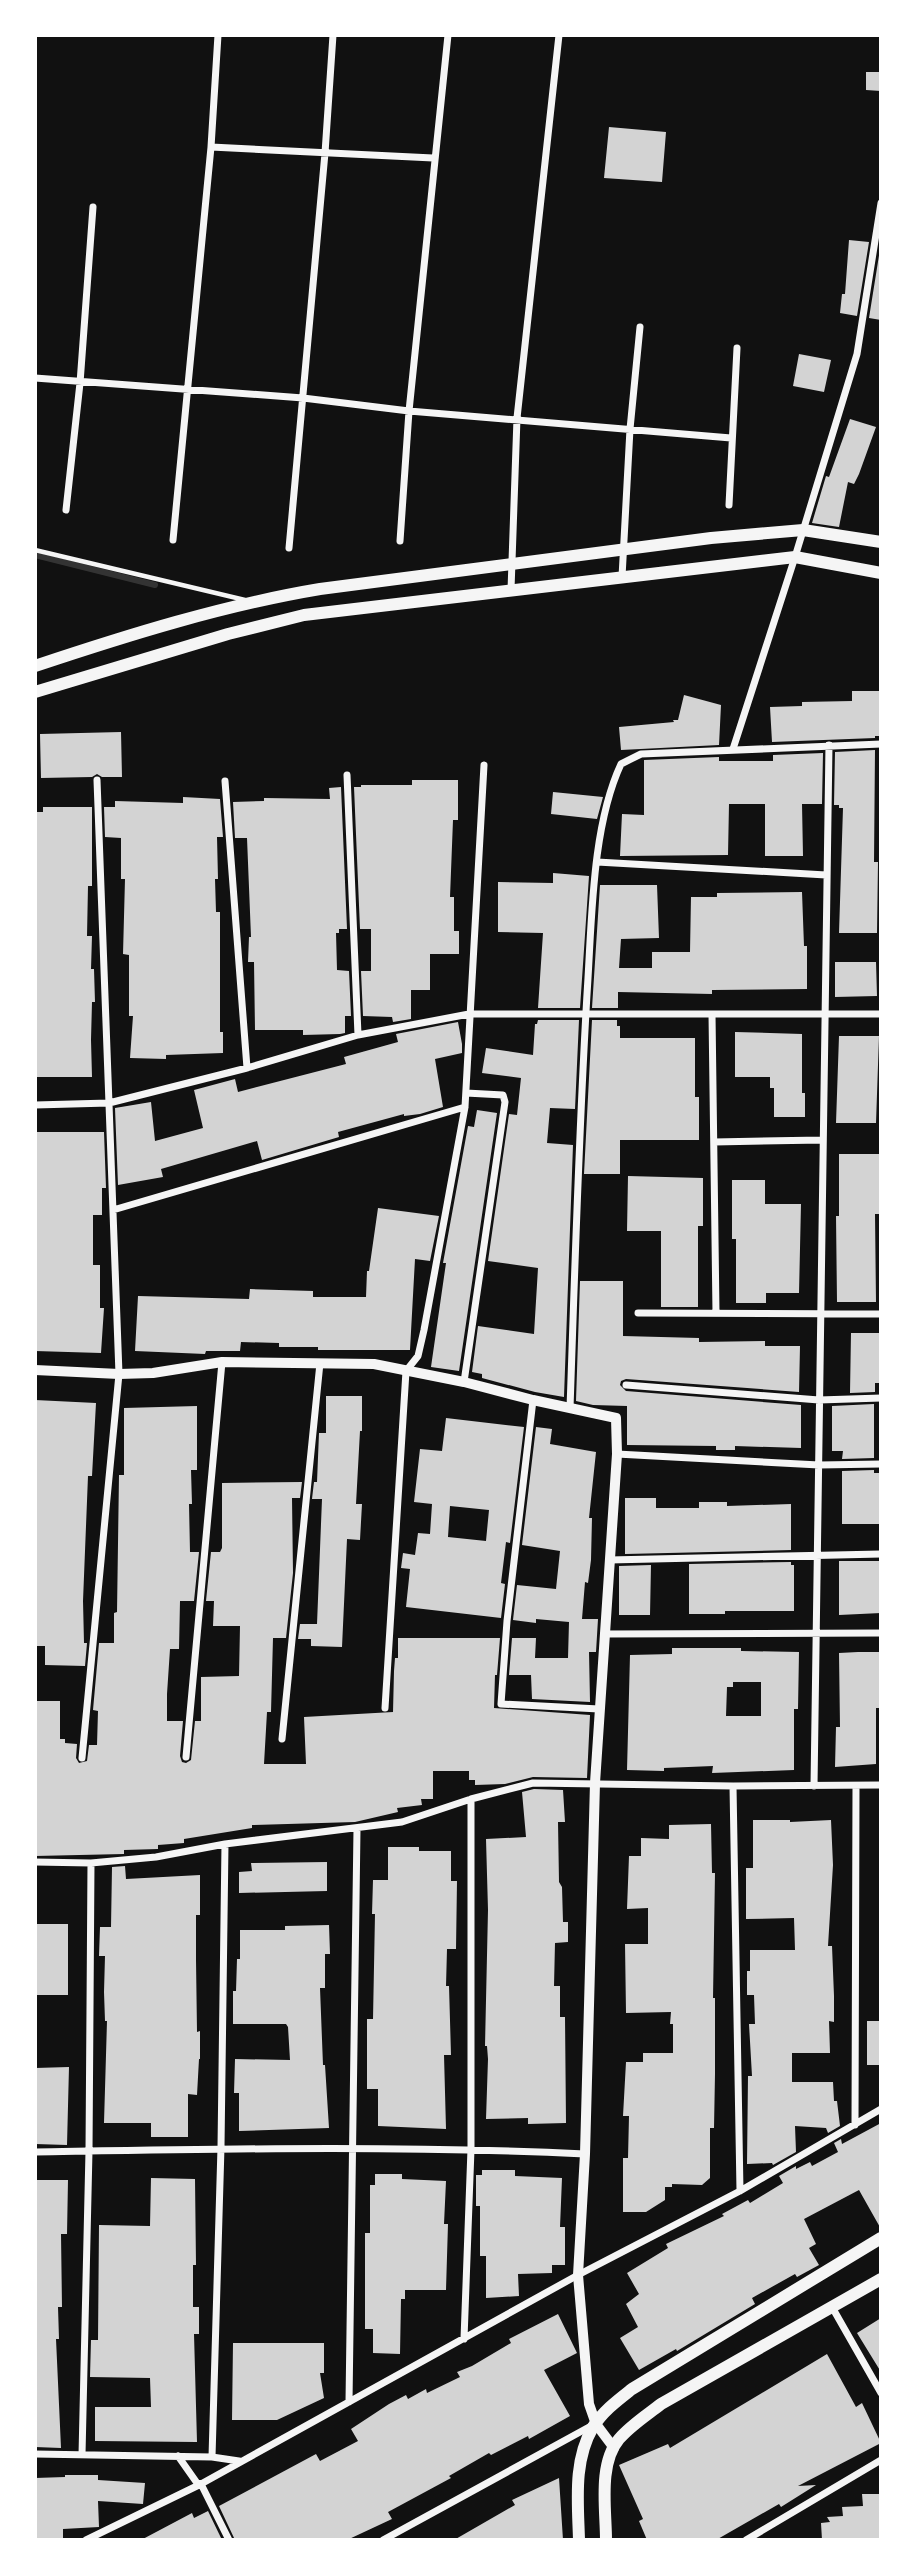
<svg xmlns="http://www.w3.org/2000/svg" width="916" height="2575" font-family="Raleway,sans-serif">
<rect width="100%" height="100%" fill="#111"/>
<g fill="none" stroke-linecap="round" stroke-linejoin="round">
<path stroke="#333" stroke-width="6" d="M35,555L155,585"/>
</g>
<path fill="#d3d3d3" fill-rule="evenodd" d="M866,72H881V91L866,90Z
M609,127L666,132L662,182L604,178Z
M849,240L869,242L857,316L840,313L842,294H845Z
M881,243V320L869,318Z
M799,354L831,360L824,392L793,386Z
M850,419L876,427L859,474L854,484L848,482L839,527L812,523L826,476L829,477Z
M852,691H879V736H875V738L772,742L770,707L802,706V702L852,701Z
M684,695L721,705L719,745L621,750L619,727L674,722L673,720H678Z
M121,732L122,777H102L97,774L92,777L41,778L40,734Z
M875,750L874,862H878L877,933H839L843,808H839V805H834L835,752Z
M823,753L822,804H802L803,856H765V804H729L728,855L620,856L622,814L644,815V760L719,757V761H773V755Z
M412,780H458V820H453L450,897H454V931H459V954H430V990H411V1019L393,1022L392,1017L363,1016L361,971H371V929H360L354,787H361V785H412Z
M341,787L347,929H339V933H336L337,970L349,971L351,1016H345V1033L340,1034L303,1035V1030H255L254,962H248L249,937H251L247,838H235L233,802L264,801V798L330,799L329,788Z
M553,792L603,797L597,819L551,814Z
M183,797L220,799L223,837H217L218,879H215L216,912H220V1032H223V1053L166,1055V1059L130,1058L133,1016H129V955L123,954L125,879H121V838L105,837L104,807H115V801L183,803Z
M43,807H92V886H88L87,936H92L91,969H94L95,1002H92L91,1040L92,1077H35V812H43Z
M553,873L589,876L580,1008H538L543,933L498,932V882L553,883Z
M600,885H657L659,938L621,939L619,968H652V952H690L691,897H717V893L802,892L804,946H807V989L712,990V994L618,992V1008H592Z
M835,962H876L877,996L835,997Z
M538,1020H579L575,1109L550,1108L547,1143L573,1145L564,1397L535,1392L482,1378V1374L472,1372L478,1326L534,1334L538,1268L488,1261L509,1114L517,1115L521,1078L482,1073L486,1048L533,1055L535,1024H537Z
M592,1020H617V1026H620V1038H695V1097H699V1140H620V1174H584Z
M458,1022L462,1044V1053L435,1059L443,1107L420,1114L404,1116V1114L338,1132L339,1137L262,1160L257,1141L161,1169L163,1177L118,1185L115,1108L151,1102L155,1141L203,1128L194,1090L235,1079L238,1092L346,1064L344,1057L398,1042L396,1034Z
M735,1032L802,1034V1093H805V1117H774V1088H770V1077H735Z
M839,1036H879L876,1123H836Z
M477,1110L497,1113L459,1371L431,1367L446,1263H443L468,1126L474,1127Z
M35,1132H104L106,1188H102V1215H93V1265H100V1308H104L101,1353L35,1351Z
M839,1154H880V1214H875L876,1302H837L836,1216H839Z
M628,1176L703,1178V1226H698V1307H661V1231H627Z
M732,1180H765V1204H801L799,1293H766V1303H736V1239H732Z
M378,1208L439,1216L430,1261L415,1259L410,1350H318V1347H279V1343L241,1342L240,1351H206L205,1354L135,1351L138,1296L249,1299L250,1289L313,1291V1297H366L367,1271H369Z
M580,1281H623V1336L699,1338V1342L765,1341V1346H800L799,1392L626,1379L621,1381L620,1385L626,1391L801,1405V1448L735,1446V1450H716V1446L627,1445V1406L593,1405L576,1401Z
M851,1333H881V1383H875V1392L850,1393Z
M326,1396H362V1431H360L356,1504H362L360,1540L347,1539L342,1647L311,1646V1639H298L300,1624H317L322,1499H312L314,1482H317L319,1433H326Z
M35,1400L96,1403L92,1476H88L83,1601L84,1643H87L85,1666L45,1665V1646H35Z
M874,1404V1458L842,1459L843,1451H832V1406Z
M197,1406V1470H191L192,1504H189L190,1552H199L194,1601H180L179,1649H170L167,1694V1721H183L180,1756L182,1762L186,1763L191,1760L195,1721H201V1677L239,1676L240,1626H213L214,1601H206L211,1552H220L222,1548V1483L302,1482L300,1498H292L293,1573L286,1638H273L271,1712H267L264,1764H306L304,1717L393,1712L394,1671L395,1658H398V1638H500L497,1675H495L494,1708L590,1715L587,1778L533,1777L505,1784L475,1785V1780H469V1771H433V1799H421L422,1805L397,1808L398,1812L355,1822L252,1825V1828L184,1839V1843L158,1845V1849L124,1850V1854L35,1856V1701H60V1739H65V1743L77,1744L76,1758L79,1763L87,1761L89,1745H97L98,1711L93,1710L99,1643H114V1613L117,1612L119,1475H124V1408Z
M446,1418L524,1427L510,1543L506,1542L501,1583L505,1584L501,1618L406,1607L410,1569L401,1568L403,1553L415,1555L418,1533L430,1534L432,1504L414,1502L420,1449L442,1451ZM450,1506L489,1510L486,1541L448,1537Z
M536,1427L552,1429L550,1444L596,1452L589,1518H592L591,1560L588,1583L585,1582L582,1619H598L596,1652H589L590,1702L532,1699L531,1675H509L512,1638H536L535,1658H568L569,1622L536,1619V1623L513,1620L517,1585L556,1589L560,1551L522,1545Z
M874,1470V1473H881V1524H842V1471Z
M625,1498H656V1508H699V1502H727V1506L791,1504V1550L625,1554Z
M839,1561H881V1613L839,1615Z
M791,1562V1565H794V1611H725V1614H689V1564Z
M651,1565L650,1615H619V1566Z
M672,1648H741V1651L799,1652L798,1709H794V1770L712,1773L713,1766L664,1768V1771L627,1770L630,1655L672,1654ZM733,1682H761V1716H726L727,1687H733Z
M858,1652H879L880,1708H876V1764L835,1767L836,1727H840L839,1653Z
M534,1789L563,1790L565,1822H558L559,1882L562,1887L563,1922H568V1942L555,1943L554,1986H560V2017H565L566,2123L528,2124V2118L486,2119L488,2059L487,2046H485L488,1910L486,1839L526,1837L522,1792Z
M753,1820H790V1822L831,1820L833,1865L828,1946H832L834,1996V2022L829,2021L830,2053H792V2082H833L834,2101H837L840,2126L828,2133L826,2128L795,2126L796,2152L773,2165L772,2163L747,2164L748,2076H752L749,2024H755L754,1995H747V1971H750V1950H795L794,1918L746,1919V1868H753Z
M711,1824L712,1873H715L713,1998H715V2074L714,2128H710V2178L702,2185L672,2184V2187H665V2200L646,2212H623V2158H628L629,2116H623L626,2062H643V2053H673V2024H670L671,2012L626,2013L625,1944H648V1908L627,1909L629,1856H641V1838L669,1839V1825Z
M388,1847H419V1851H451V1881H457L456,1949H447L446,1986H449L451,2055H444L446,2129L378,2126V2089H367V2019H373L375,1914H372L373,1880H388Z
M327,1862V1891L239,1893V1872L252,1871L251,1863Z
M125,1866L126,1879L200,1875V1915H196V1960L197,2032L200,2031V2059H199L197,2095L188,2094V2137H151V2123H104L107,2021H105L104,1992L105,1956H99L100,1927H111L112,1867Z
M35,1924H68V1995H35Z
M329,1925L330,1954H325V1988H320L323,2065H325L329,2128L239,2131V2093H234L235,2059L290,2060L288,2027L286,2024H233V1991H236L237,1959H240V1930H285V1926Z
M867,2021H881V2065H867Z
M69,2067L67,2145L35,2144V2068Z
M881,2123V2229L859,2190L804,2219L816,2244L809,2248L819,2265L797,2277L795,2274L752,2298L755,2304L677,2351L676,2349L639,2370L620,2338L638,2327L626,2304L639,2294L627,2273L668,2248L666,2244L724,2216L722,2214L748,2200L750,2203L783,2183L779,2176L796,2166V2169L810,2162L812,2166L838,2152L834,2143L841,2139L842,2144Z
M482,2170H515V2176L562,2178L560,2227H565V2265H552V2273L518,2274L519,2296L486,2298V2256H480V2206H476V2175H482Z
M375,2174H402V2179L446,2181L444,2224H448L446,2290H405V2299H401L400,2354L373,2353V2329H365V2233H370V2185H375Z
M151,2178L195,2179L196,2265H193V2307H199V2334H194L197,2442L95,2441V2407H151L150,2378L90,2377L91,2340H98L99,2225L150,2226Z
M35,2180H68L67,2234H61L62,2307H58L59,2339H56L61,2448L35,2447Z
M558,2314L577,2353L544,2370L570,2416L529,2439L528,2436L491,2455L489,2453L449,2476L451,2478L388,2512L392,2519L347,2540H235L219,2506L316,2454L320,2461L358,2441L351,2429L389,2404L406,2395L408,2399L426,2389L427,2393L460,2377L457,2372L472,2366L511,2343L509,2339Z
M881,2318V2372L857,2333Z
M233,2343H324V2373H320L324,2398L277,2420H232Z
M827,2354L856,2407L862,2403L881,2443L798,2486L816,2485L781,2507L779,2504L716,2540H647L639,2521L643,2519L619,2465L668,2444L670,2448Z
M65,2475H98V2480L145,2483L143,2504L98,2501L99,2527L63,2529V2540H35V2478L65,2477Z
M559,2478L563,2540H454L515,2505L512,2500Z
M862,2494H881V2540H822L821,2523L830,2522L827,2517L843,2516L842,2507L863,2506Z
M208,2511L222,2540H141L192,2513L194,2518Z"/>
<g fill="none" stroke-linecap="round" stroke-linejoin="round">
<path stroke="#f5f5f5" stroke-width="4.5" d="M35,550L245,600"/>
<path stroke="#f5f5f5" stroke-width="7" d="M211,147L433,158
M35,378L303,398L409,411L731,438
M729,505L737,348
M66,510L80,383L93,207
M173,540L211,147L218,35
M400,541L409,411L448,35
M289,548L325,153L333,35
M622,577L630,429L640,327
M511,590L517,418L559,35
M733,749L795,557L857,354L881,203
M347,775L358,1035
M225,781L247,1068
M597,862L826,875
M712,1014L716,1313
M35,1105L109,1103L247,1068L358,1035L469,1014H881
M714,1142L822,1140
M113,1210L465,1107
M638,1313L881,1314
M464,1382L505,1102L503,1095L466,1093
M626,1385L819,1400L881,1398
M533,1400L507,1621L501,1704L599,1709
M570,1408C575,1265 579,1121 588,978C592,912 593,824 621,764L641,754L881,744
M617,1454L819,1465L881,1464
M609,1560L881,1554
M604,1634L881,1633
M385,1708L406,1371L418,1356L424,1330L465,1107L484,765
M282,1739L320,1363
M186,1757L222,1362
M82,1758L119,1374L97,780
M733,1786L740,2191
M814,1786C818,1439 822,1092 829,745
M35,1862L91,1863L156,1857L225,1844L402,1822L471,1799L533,1783L733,1786L881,1785
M855,2125L856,1786
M35,2152C219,2149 401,2145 585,2154
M832,2307L881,2393
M464,2339L471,2149V1799
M349,2402L357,1829
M35,2454L212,2457L239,2461
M82,2455L89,2151L91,1863
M178,2456L197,2483L201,2484L229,2540
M212,2457L221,2147L225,1844
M86,2540L201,2484L578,2275L740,2191L881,2109
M383,2540L591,2426
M746,2540L881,2460"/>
<path stroke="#f5f5f5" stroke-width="10" d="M35,1370L119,1374L153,1373L222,1362L374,1364L464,1382L533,1400L616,1418L617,1454L595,1783L585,2154L578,2275L589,2404L596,2424L614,2448"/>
<path stroke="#f5f5f5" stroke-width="12" d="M35,666C128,635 224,605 320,589L711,538L803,530L881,542
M35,692L228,634L304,615L795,557L881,573
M579,2540C578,2502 573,2461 593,2427C603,2411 618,2400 632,2389L881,2238
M606,2540C606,2509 598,2464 619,2439C631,2425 647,2415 661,2404L881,2279"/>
</g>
<rect width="916" height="2575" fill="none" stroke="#ffffff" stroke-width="74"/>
</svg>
